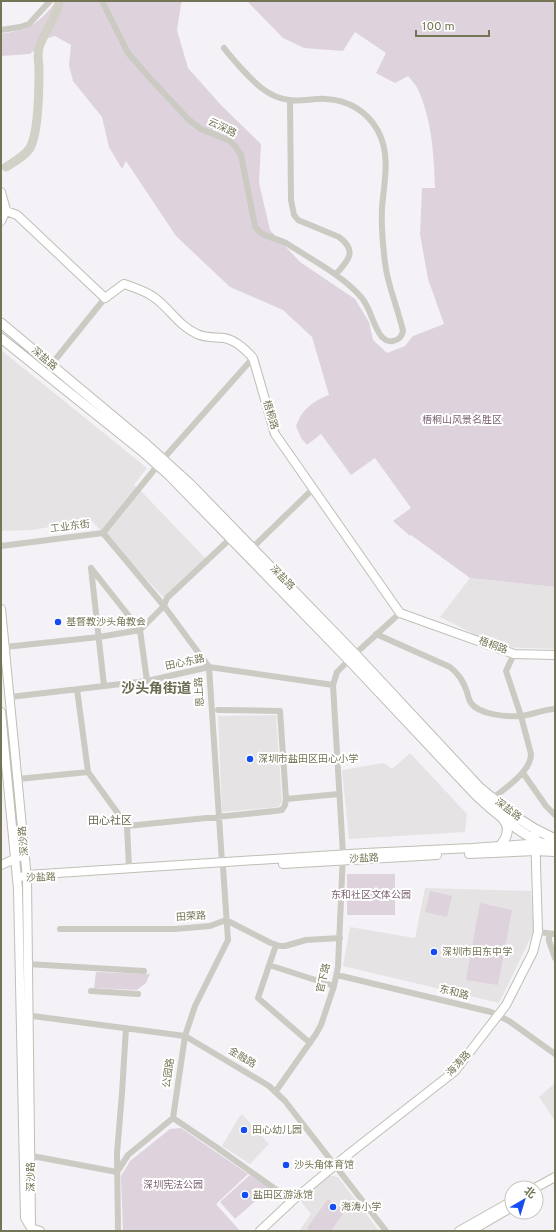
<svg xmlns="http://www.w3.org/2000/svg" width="556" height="1232" font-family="Overpass,'Noto Sans SC',sans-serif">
<rect width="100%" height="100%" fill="#f4f2f6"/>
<path fill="#e5e3e4" d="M1,350L147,468L134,485L141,491L206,559L164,598L91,520L32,530L1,531Z
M470,578L555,587V649L499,647L440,617Z
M276,715L282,802L278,807L222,812L218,716Z
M410,753L467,814L465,832L349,839L342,770L384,763L392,769Z
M425,888L531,891L534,931L499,1003L343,966L350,927L415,938Z
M555,1083V1121L539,1097Z
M242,1114L269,1144L250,1164L222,1146L239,1117Z
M328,1175L338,1177L379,1231H299L311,1214L300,1200Z"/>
<path fill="#ded3dd" d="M57,1H183L181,4L177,30L188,68L221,105L261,144L259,183L270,230L300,262L355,299L369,322L373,340L387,353L405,346L413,336L444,324L428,279L420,234L422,188H435C434,157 432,121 419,92C417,86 412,81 408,76L395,83L376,73L386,53L355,32L343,51L304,48L283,38L247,1H555V587L470,578L411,535L410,536L393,521L411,508L375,458L351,475L321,434L307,445L301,438L296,426C302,409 313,401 329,395L312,337L283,310L230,287L176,236L126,161L122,169L109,147L102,117L73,81L69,65L71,45L55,36L48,38L30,54L1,56V34C32,29 37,24 57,1Z
M347,874H395V915H347Z
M430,891L452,896L447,917L425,912Z
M480,903L512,910L498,985L466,980Z
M96,972L150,974L146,983L137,990L94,988Z
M181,1128L248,1174L216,1204L240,1231H123L121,1176L130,1161L170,1129Z
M250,1175L270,1188L235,1219L220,1202Z
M328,1199L345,1211L331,1231H310L307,1228Z"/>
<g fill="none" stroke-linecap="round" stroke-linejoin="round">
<path stroke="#d3d1c7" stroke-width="9" d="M6,167C14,162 25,156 30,148C39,132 39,89 39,70C39,62 37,55 39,48C43,32 58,18 59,1"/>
<defs>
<path id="secondary" d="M1,192L6,210L1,221
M1,209L17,215L105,298L124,284C135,288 146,291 155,298C170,309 179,326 197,334C205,338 214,337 224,338C236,340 246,350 253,358L275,434L400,613L514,654L555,655
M1,609L27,879L31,1228
M1,712L18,889L25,1218L31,1228
M469,854L535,851L555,852
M283,864L437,855
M1,865L19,857
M17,878L27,875L365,853L472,848L555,842
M535,1188L555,1177
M31,1228L40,1231
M260,1231L292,1201L345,1157L455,1071L506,1005L533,952L538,932L535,829
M459,1231L512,1201
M471,1231L512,1207"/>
<path id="primary" d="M1,323L146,444L190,484L355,654L480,788L516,817L535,829L555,839
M1,338L142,451L170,476L349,660L475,794C499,817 525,837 555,850
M499,847C507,839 511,827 503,819"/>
</defs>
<use href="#secondary" stroke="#bfbfb5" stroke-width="10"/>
<use href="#primary" stroke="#bdbcb3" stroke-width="11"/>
<path stroke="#cbcac3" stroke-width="6" d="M102,1L128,53L147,75L189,120L201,129L230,141L235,146L241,155L255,226C262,238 275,237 286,243C294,248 302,253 310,258C328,269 347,281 361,297C371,308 373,327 382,337C385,340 389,342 393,341C399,340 402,336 403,331C398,308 388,287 385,263C383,246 381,226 382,208C384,182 391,155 378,131C367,111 348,100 326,99C314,98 301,102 289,100C267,97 254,82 240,67C235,61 229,55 224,48
M1,30L20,27L29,24L50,1
M290,100L291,200L294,215L298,220L339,237C358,251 348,261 336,274
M51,365L105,298
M163,459L253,358
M103,533L164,606L209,667L222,862
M1,546L103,533L158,465
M252,548L314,488
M91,568L140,630L147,681
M91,568L104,686
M376,634L450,667C459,674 463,681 467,692C468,696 469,700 471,703C479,715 508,717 521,716C533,715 544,709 555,709
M5,647L99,637L140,630L164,606L167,598L231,538
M355,654L400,613
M77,689L88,772L127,826L129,868
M10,697L147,681L209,667L333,685L337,672L349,660
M218,710L280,711L286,799
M523,773L546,806L555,815
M18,779L88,772
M492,799C505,788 531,772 531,754L521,716L506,671L514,654
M127,826L275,811L282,810L285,805L286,799L339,794
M60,929H175L210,926L226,920L271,943L280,946H285L306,940L340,938
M538,932L555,934
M549,934V941L555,958
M276,945L258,998L310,1043
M28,964L144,971
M269,965L334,986
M337,975L491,1012L509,1021L555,1054
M91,991L138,994
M25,1015L185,1036L269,1086L285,1101L386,1231
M276,1091L316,1034L321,1025L334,986L338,967L343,854L333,685
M173,1118L216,1147L292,1201
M27,1155L117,1172L128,1155L173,1118L185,1036L195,1006L228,940L223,867
M118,1231L117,1153L122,1093L126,1028"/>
<use href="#secondary" stroke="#fff" stroke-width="8"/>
<use href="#primary" stroke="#fff" stroke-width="9"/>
</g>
<g fill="#154cf3" stroke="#fff" stroke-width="1.5">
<circle cx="58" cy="622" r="4"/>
<circle cx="250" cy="759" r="4"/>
<circle cx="434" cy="952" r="4"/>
<circle cx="244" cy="1130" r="4"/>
<circle cx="286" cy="1165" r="4"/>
<circle cx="245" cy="1195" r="4"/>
<circle cx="333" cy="1207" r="4"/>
</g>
<g text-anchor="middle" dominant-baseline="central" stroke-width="4" stroke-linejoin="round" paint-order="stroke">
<g font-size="10" fill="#747456" stroke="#fff">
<text transform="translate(222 128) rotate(26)">云深路</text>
<text transform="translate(44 359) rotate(40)">深盐路</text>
<text transform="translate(270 415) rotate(73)">梧桐路</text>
<text transform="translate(70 527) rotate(-7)">工业东街</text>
<text transform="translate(282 578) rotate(46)">深盐路</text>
<text transform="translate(493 646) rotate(20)">梧桐路</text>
<text transform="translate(185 663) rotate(-12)">田心东路</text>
<text transform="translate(200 692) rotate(-94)">恩上路</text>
<text transform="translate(508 810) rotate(37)">深盐路</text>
<text transform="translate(24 841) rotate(-95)">深沙路</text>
<text transform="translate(364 859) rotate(-3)">沙盐路</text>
<text transform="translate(41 878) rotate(-2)">沙盐路</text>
<text transform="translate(191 917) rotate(-4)">田荣路</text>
<text transform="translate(324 978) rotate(-77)">官下路</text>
<text transform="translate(454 993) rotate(14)">东和路</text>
<text transform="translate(242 1058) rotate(31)">金融路</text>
<text transform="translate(459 1064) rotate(-47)">海涛路</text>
<text transform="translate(169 1073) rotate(-82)">公园路</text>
<text transform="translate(31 1177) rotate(-90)">深沙路</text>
</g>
<g font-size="10" fill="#7c6274" stroke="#fff">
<text x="462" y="420">梧桐山风景名胜区</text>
<text x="371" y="895">东和社区文体公园</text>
<text x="173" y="1185">深圳宪法公园</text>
</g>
<g font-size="10" fill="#747456" stroke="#fff" text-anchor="start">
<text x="66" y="622">基督教沙头角教会</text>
<text x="258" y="759">深圳市盐田区田心小学</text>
<text x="442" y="952">深圳市田东中学</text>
<text x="252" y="1130">田心幼儿园</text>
<text x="294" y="1165">沙头角体育馆</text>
<text x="253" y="1195">盐田区游泳馆</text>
<text x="341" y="1207">海涛小学</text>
</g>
<g font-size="11" fill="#6a6951" stroke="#fff">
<text x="110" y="821">田心社区</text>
</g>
<g font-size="14" font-weight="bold" fill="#6a6951" stroke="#fff">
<text x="156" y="689">沙头角街道</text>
</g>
</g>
<rect width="556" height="1232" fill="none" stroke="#747456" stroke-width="4"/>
<g transform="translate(524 1200) rotate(38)"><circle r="19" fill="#ffffff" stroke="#c7c7bb"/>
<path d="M0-3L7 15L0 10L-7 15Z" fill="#154cf3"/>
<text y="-6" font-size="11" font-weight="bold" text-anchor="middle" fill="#747456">北</text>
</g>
<path d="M416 30v6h73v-6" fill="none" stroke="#747456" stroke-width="2"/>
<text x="422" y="30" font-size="12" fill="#747456" stroke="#ffffff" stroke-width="3" paint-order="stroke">100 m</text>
</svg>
